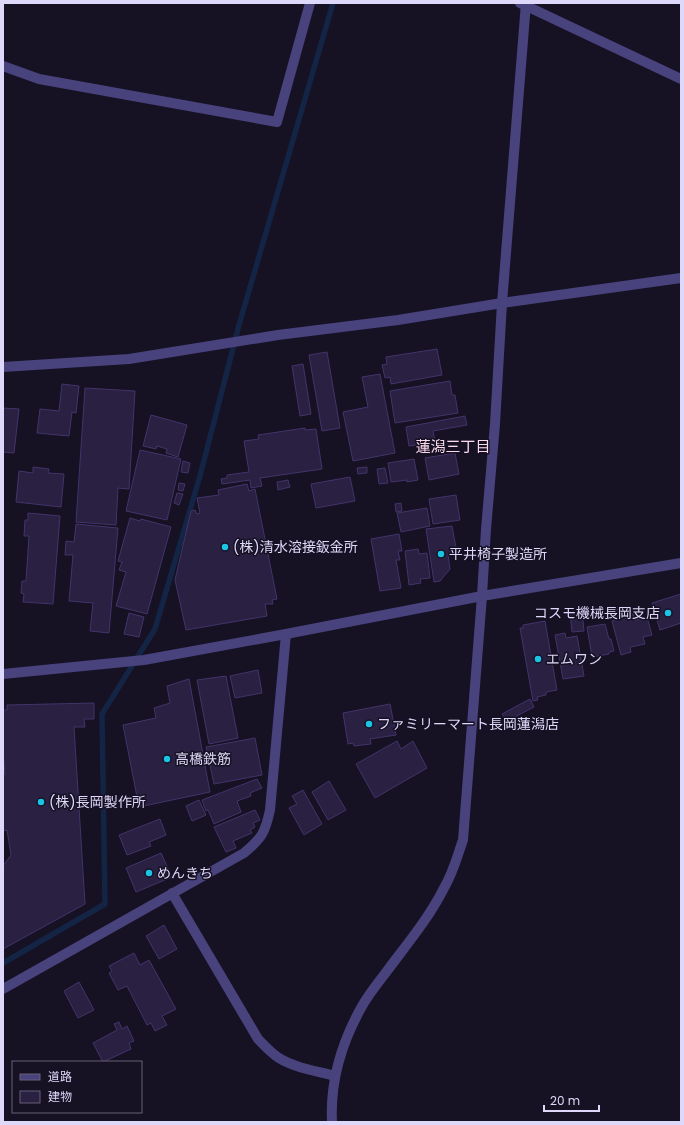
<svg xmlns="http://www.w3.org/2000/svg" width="684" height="1125" font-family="Poppins,'Noto Sans JP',sans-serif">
<rect width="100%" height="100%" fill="#161123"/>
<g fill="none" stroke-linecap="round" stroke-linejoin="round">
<path stroke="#142445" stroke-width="5.5" d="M3,963L105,904L102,714L155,629L200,476L239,325L333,3"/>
</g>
<path fill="#292042" stroke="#43346b" d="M437,349L442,375L391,384L390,377L385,378L382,365L387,364L386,357Z
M327,352L340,428L322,431L309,355Z
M303,364L311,414L300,416L292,366Z
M380,374L395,453L353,461L343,412L368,407L362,377Z
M450,381L452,395H455L458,413L395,423L390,391Z
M62,384L79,386L76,413L72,412L69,436L37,433L40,409L59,411Z
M85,388L135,391L129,489L118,488L116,525L76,522Z
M3,408L19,409L14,453L3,452Z
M151,415L187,425L178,457L166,453L167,449L157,446L156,449L143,446Z
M465,416L467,425L433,431L435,442L409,446L406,427Z
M305,428V430L316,429L322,469L260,478L262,486L251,488L250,480L222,484L221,479L227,478V475L249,472L244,441L259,439L258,435Z
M140,450L181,459L167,520L126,511Z
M455,453L459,474L429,480L425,458Z
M414,459L418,480L407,482V480L391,482L388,463Z
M183,461L190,463L188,473L181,472Z
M33,467L49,469L48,473L64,474L61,507L16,502L19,471L33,473Z
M367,467V473L358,474L357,468Z
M385,468L388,483L379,484L377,469Z
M350,477L355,501L316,508L311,484Z
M288,480L290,487L278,490L277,482Z
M179,483L185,484L183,491L178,490Z
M247,484L249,491L255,489L277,599L272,600L273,604H265L267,616L186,630L175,580L191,511L195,510L197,514L200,513L197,498L219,495L218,490Z
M177,493L183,494L179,505L174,503Z
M456,495L460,520L433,524L429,499Z
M401,503L402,511L396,512L395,504Z
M427,508L430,526L401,532L397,513Z
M28,513L60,516L53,604L23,602L24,594L21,593L22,581H26L29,536H24L25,520H28Z
M130,518L140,521L141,519L171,527L147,614L116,606L126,572L119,570L122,562L118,561Z
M76,524L118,528L109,633L90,631L93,603L69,601L73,555H65L66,541L74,542Z
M452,526L457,553L448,554L450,569L440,581L434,582L426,529Z
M399,534L402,551H398L400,560H396L401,588L380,591L371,539Z
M418,549L419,554L427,553L430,578L420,579L421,583L409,585L405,551Z
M681,594V623L660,630L652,603Z
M624,608L626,616L633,614L635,620L647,617L652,635L643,637L645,644L630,647L631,652L621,655L612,621L617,619L615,610Z
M582,610L584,631L572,632L570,612Z
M129,613L144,617L139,637L124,634Z
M545,621L557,690L546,692V695L537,697L538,700L533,701L520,628H523V625Z
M605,624L609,639H611L614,651L609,652V654L592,657L587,627Z
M565,633L566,638L577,636L584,676L563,679L555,635Z
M258,670L262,693L235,698L230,676Z
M226,676L238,738L209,744L197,680Z
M189,679L210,792L139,807L123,725L156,718L154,708L170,703L167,686Z
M530,699L534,707L507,721L502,714Z
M94,703V719H84L85,727H74L85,904L3,949V866L11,855L7,830L3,831V774H5L3,751V710H7V705Z
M390,704L396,735L370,739L371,744L354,746L353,743L348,744L343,713Z
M255,738L262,775L214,784L206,747Z
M397,741L401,749L413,741L427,768L375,798L356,764Z
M257,779L262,788L250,793L251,796L237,801L241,812L214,824L208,810L206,811L202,800Z
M329,781L346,810L328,820L312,792Z
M303,790L322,824L304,835L289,808L297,804L292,796Z
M199,800L206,815L192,821L186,806Z
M255,810L260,820L253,823L255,827L250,830L252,833L233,841L236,848L226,852L214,827Z
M160,819L166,835L149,842L151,846L127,855L119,835Z
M161,853L172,877L136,892L126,868Z
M164,925L177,949L159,959L146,936Z
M134,953L140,965L149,960L176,1009L162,1016L167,1025L155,1031L151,1023L147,1025L127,986L118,990L109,973L112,971L109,966Z
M79,982L94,1010L78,1018L64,991Z
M119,1022L122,1029L127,1026L134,1041L129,1043L131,1049L103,1062L93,1043L117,1030L114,1024Z"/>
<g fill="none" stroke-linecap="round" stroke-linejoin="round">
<path stroke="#48427d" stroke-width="10" d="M520,3L681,79
M3,66L39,79L277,122L310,3
M3,367L129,359L278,335L398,320L502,303L681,278
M172,893L258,1039C265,1046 271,1053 279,1058C295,1068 317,1071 335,1076
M3,989L244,853C262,838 265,833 270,810L286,634"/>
<path stroke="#48427d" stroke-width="10" d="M3,674L144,660L286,634L482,596L681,563
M332,1122C330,1081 341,1044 361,1008C368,995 378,983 387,971C407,944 429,918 444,888C453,873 457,857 463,840L482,596L486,529L495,424L502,303L526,3"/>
</g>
<g fill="#1bc3e4" stroke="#161123" stroke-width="1.5">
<circle cx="225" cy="547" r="4"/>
<circle cx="441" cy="554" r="4"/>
<circle cx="668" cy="613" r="4"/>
<circle cx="538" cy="659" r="4"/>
<circle cx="369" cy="724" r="4"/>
<circle cx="167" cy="759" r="4"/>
<circle cx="41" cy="802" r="4"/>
<circle cx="149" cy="873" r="4"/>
</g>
<g text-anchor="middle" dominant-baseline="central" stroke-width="3" stroke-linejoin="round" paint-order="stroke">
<g font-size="14" fill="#ded8fa" stroke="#161123" text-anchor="start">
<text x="233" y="547">(株)清水溶接鈑金所</text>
<text x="449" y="554">平井椅子製造所</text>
<text x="660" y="613" text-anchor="end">コスモ機械長岡支店</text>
<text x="546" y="659">エムワン</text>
<text x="377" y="724">ファミリーマート長岡蓮潟店</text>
<text x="175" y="759">高橋鉄筋</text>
<text x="49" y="802">(株)長岡製作所</text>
<text x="157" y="873">めんきち</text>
</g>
<g font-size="15" fill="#fbdaed" stroke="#161123">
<text x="453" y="446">蓮潟三丁目</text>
</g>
</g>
<rect width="684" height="1125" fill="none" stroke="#ded8fa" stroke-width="8"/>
<rect x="12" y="1061" width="130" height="52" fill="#161123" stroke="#666179"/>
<rect x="20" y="1074" width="20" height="6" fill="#48427d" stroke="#666179"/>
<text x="48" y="1081" font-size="12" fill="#ded8fa">道路</text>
<rect x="20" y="1091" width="20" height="12" fill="#292042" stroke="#666179"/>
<text x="48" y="1101" font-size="12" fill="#ded8fa">建物</text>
<path d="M544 1105v6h55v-6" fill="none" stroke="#ded8fa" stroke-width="2"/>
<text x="550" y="1105" font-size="12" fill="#ded8fa" stroke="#161123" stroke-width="3" paint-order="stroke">20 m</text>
</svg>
